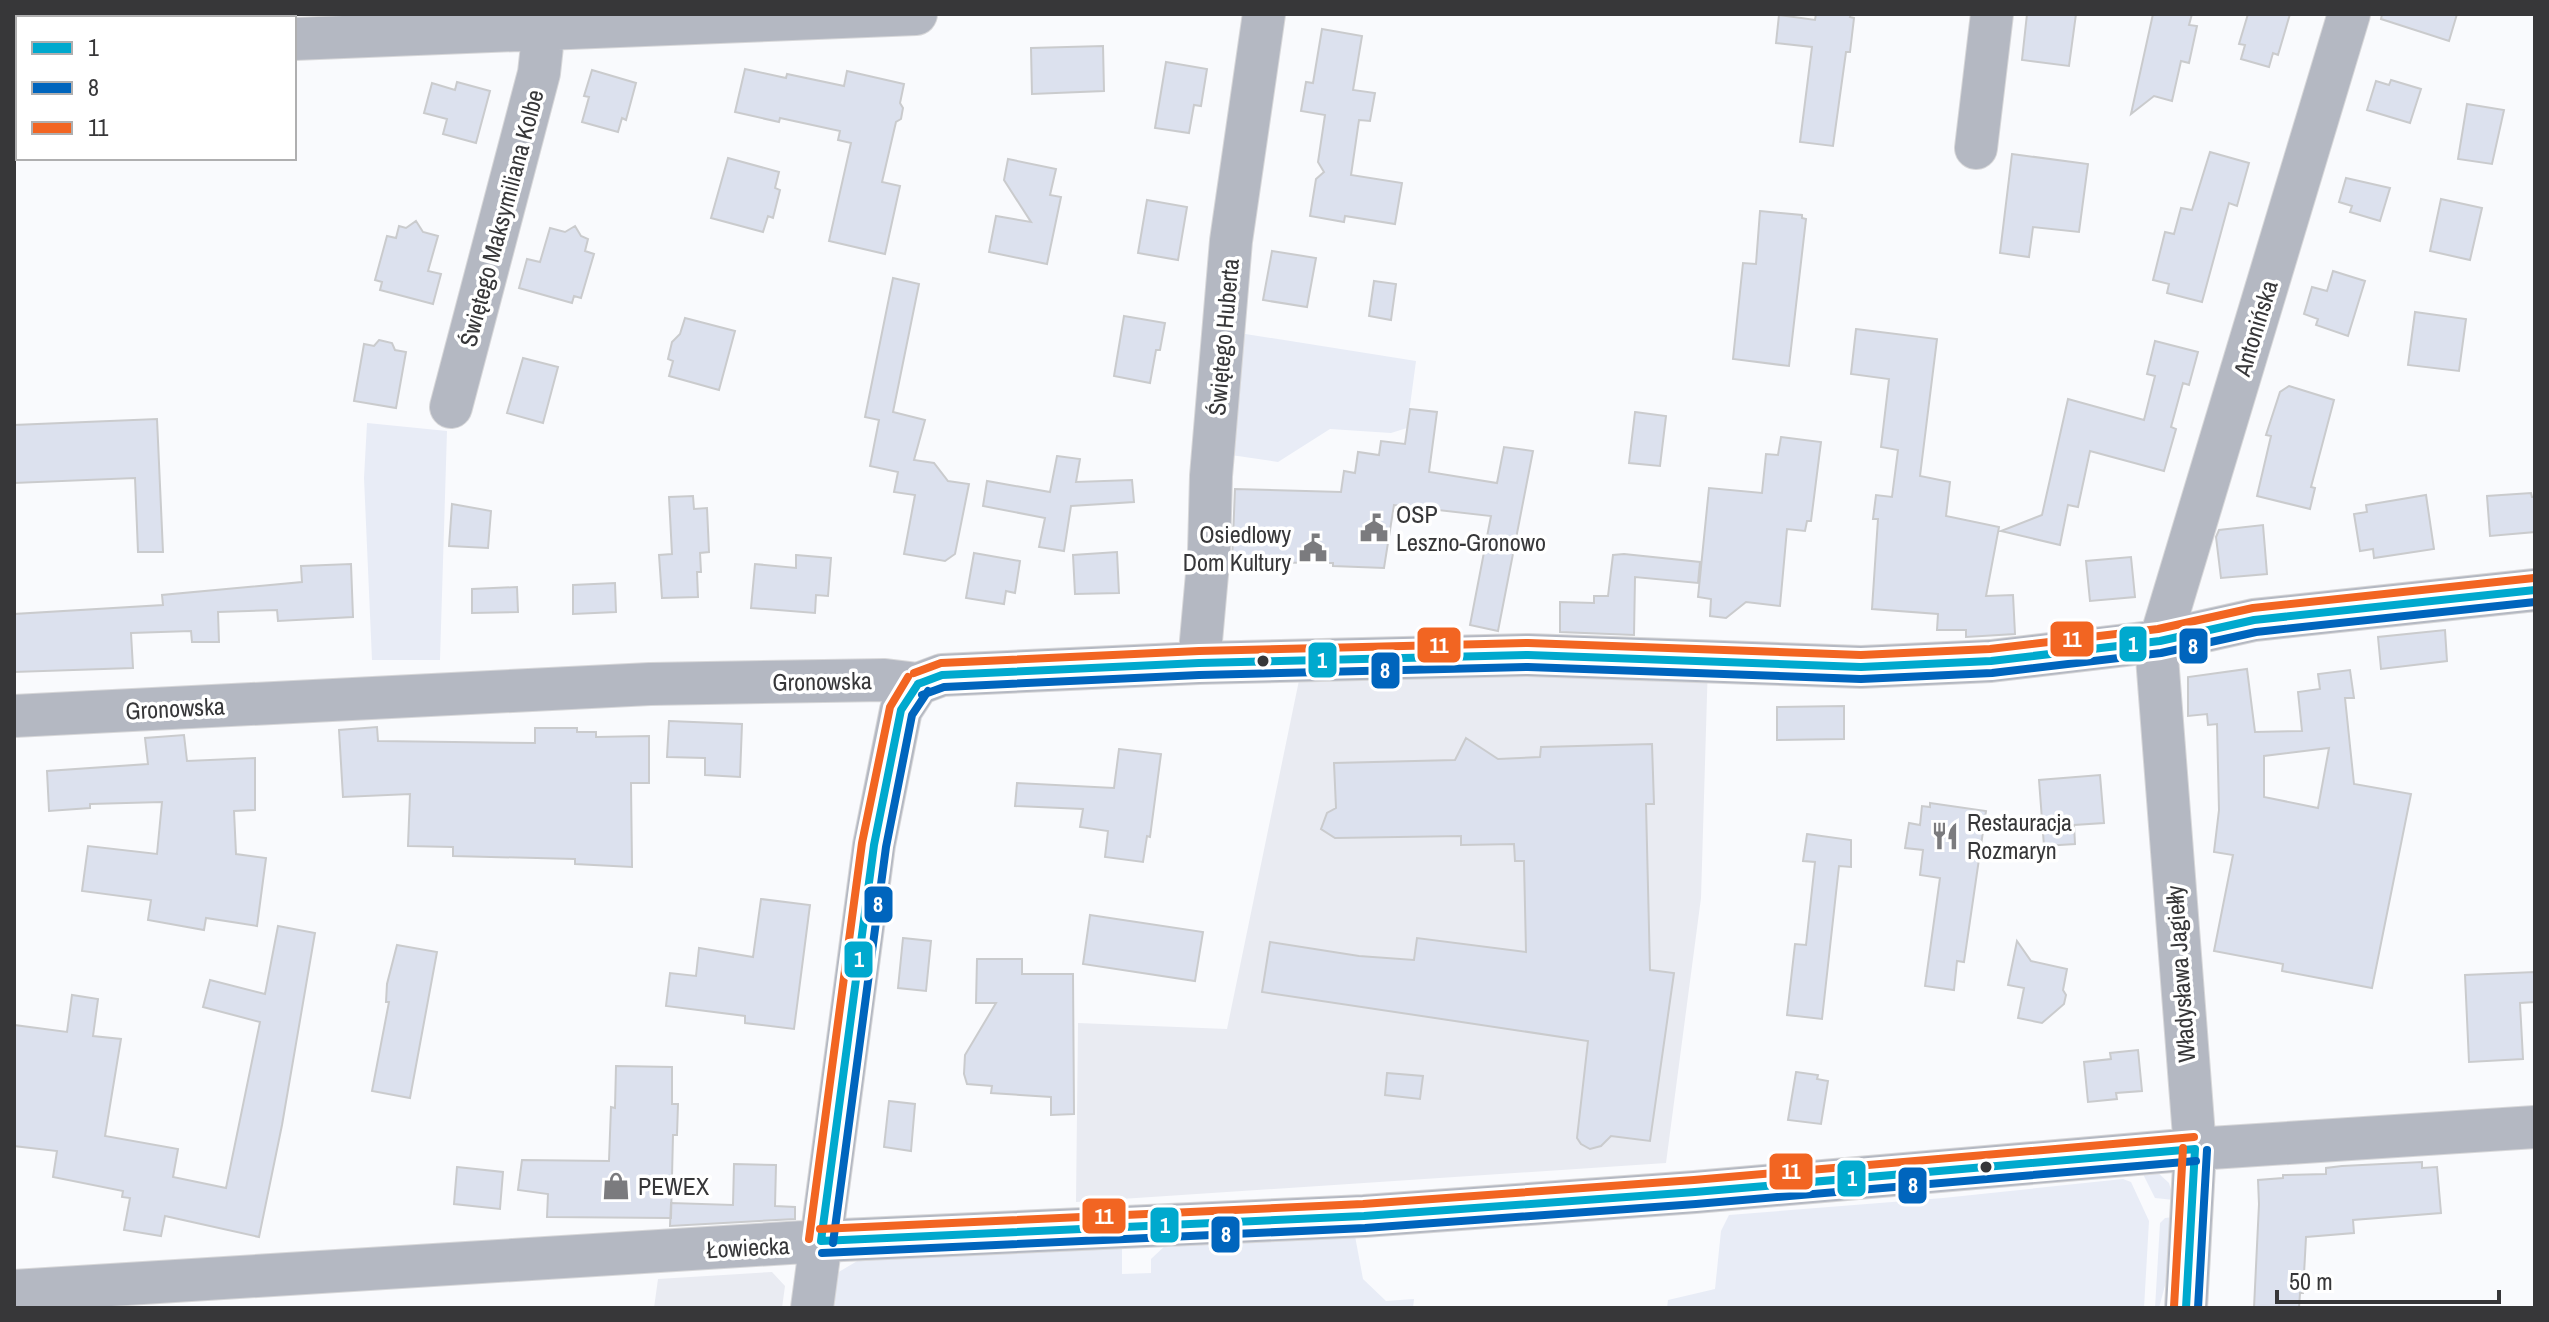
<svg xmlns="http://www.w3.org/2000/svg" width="2549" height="1322" font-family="'Archivo Narrow',sans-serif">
<rect width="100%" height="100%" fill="#f9fafd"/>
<path fill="#e9ebf2" d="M1303,661L1708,662L1701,898L1666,1163L1076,1202L1078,1023L1227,1029Z
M772,1272L785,1286L782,1308H654L658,1279Z"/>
<path fill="#e8ecf6" d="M1233,332L1416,361L1407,428L1391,433L1330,429L1278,462L1231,455Z
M367,423L447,431L440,660H372L364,478Z
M2156,1171L2169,1183L2174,1200L2155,1198L2142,1172Z
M2123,1179L2131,1182L2149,1221L2144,1308H1667L1668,1300L1715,1289L1721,1231L1729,1215L1943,1198Z
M2173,1217L2171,1263L2159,1308H2155L2160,1223L2165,1218Z
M1355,1236L1363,1279L1386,1301L1414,1299L1413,1308H823L837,1273L864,1257L1122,1245V1274L1151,1273V1259L1168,1243Z"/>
<path fill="#dce1ee" stroke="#cacbcd" stroke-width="2" fill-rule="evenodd" d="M1816,14H1851L1850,17L1854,18L1850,52H1846L1833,146L1800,142L1812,47L1776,43L1779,15L1815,20Z
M2027,14H2076L2069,66L2022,60Z
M2153,14H2192L2189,25L2197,26L2189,63L2181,61L2172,101L2154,96L2131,114Z
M2248,14H2290L2278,55L2273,53L2269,67L2241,59L2245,45L2239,44Z
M2382,14H2457L2449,41L2381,19Z
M1322,29L1362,36L1353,90L1375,93L1370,121L1359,120L1351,175L1402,183L1395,224L1345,216L1344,222L1310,216L1316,179L1324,172L1318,162L1325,115L1301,111L1306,82L1313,83Z
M1103,46L1104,91L1032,94L1031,48Z
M1166,62L1207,69L1201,106L1194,105L1189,133L1155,128Z
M745,69L786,78L787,74L844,86L847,71L904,84L900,103L903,108L901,119L896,122L882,182L900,186L885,254L829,241L851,143L838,140L840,131L780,118L779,122L735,112Z
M592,70L636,83L626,120L622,118L618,132L582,122L589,97L584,96Z
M2391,80L2421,89L2410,123L2367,110L2376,81L2389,85Z
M457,82L490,91L476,143L443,134L447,119L424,113L432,83L455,90Z
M2467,104L2504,110L2492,164L2458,159Z
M2210,152L2249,163L2237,206L2229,203L2202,302L2167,293L2169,284L2153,280L2165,232L2174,234L2181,208L2192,210Z
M2012,154L2088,164L2079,232L2033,227L2029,257L2000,253Z
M728,158L779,172L775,188L780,190L773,218L768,216L763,232L711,218Z
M1008,159L1056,169L1050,195L1061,197L1047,264L989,252L996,216L1031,222L1004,180Z
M2346,178L2390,188L2380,221L2350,212L2352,206L2339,202Z
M2441,199L2482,208L2470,260L2430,251Z
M1147,200L1187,207L1178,260L1138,253Z
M1760,211L1802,215V218L1806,219L1789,366L1733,359L1743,263L1756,264Z
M416,221L423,232L438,236L428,271L441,274L433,304L380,290L382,282L375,280L387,236L396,238L399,226L406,228Z
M575,226L581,236L588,239L585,251L594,254L581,298L574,296L572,303L519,288L527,259L540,262L550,228L565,232Z
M1272,251L1316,258L1307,307L1263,300Z
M2333,271L2365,281L2348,336L2316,325L2318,319L2304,314L2312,287L2327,291Z
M893,278L919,284L893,412L925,420L914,460L934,463L948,481L969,484L955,554L945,561L904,554L915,495L894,492L898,472L870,466L879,420L865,417Z
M1374,281L1396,284L1391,320L1369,316Z
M2415,312L2466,319L2459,371L2408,365Z
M1124,316L1165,323L1160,350H1156L1150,383L1114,376Z
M685,318L735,331L719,390L669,376L673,361L668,359L672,342L680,334Z
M1856,329L1937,339L1920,476L1950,482L1946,516L1999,527L1986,596L2013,595L2015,634L1966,637V630H1937L1938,614L1872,609L1878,519H1873L1876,495L1892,497L1898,450L1881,447L1889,379L1851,374Z
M379,340L392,343L395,350L406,352L396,408L354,401L364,344L374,346Z
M2155,341L2198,352L2189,385L2183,383L2171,427L2176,429L2164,471L2090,451L2078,507L2068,505L2060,545L2001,531L2042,515L2068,399L2144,420L2155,376L2147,374Z
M523,358L558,367L543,423L507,413Z
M2289,386L2334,400L2311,487L2315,488L2310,509L2257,496L2271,436L2266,435L2280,392Z
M1410,409L1437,412L1429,472L1497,483L1504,447L1533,451L1498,631L1470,625L1491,516L1394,505L1384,568L1333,566V563L1232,562L1235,489L1341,492L1344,471L1355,473L1358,452L1379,455L1381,441L1405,444Z
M1635,412L1666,416L1660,466L1629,463Z
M157,419L163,552H138L135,478L14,483V425Z
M1781,437L1821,442L1811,521H1807L1805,531L1787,529L1780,606L1746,602L1726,618L1710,616L1711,599L1698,597L1709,488L1762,493L1766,454L1778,455Z
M1057,456L1080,459L1076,482L1132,480L1134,502L1071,506L1064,551L1039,547L1045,518L983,506L987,481L1050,492Z
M2531,493L2532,497H2535V532L2490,536L2487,496Z
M2426,495L2434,549L2374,558L2373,549L2360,551L2354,514L2367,512L2366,505Z
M693,496L694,509L707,508L709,552L700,553L701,572H697L698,597L662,598L659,555L672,554L669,497Z
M452,504L491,511L488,548L449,546Z
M2263,525L2267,574L2221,578L2216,537L2219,530Z
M1117,552L1119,593L1075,594L1073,555Z
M974,553L1020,561L1015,593L1006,591L1004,604L966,598Z
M1624,554L1700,562L1698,583L1635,577L1634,635L1560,632V602L1594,603V596H1608L1613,555Z
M796,555L831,558L828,596L816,595L815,613L751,608L755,564L796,568Z
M2131,557L2135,597L2090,601L2086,561Z
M351,564L353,617L278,621L277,610L218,612L219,642H192L191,631L131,633L133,668L14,672V614L163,605L162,595L302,582L301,566Z
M615,583L616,612L573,614V585Z
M517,587L518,612L472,613V589Z
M2445,630L2447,661L2381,669L2378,637Z
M2247,669L2255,732L2302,731L2298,692L2320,689L2318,674L2350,670L2354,698H2345L2354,784L2411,794L2372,988L2282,971L2283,964L2214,951L2233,855L2214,852L2219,810L2217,724L2208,725L2207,714L2188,716V677ZM2329,748L2318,808L2264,797V756Z
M1844,706V739L1777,740V707Z
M669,721L742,724L740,777L705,775V758L667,757Z
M377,727L378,741L535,743V728H577V732H596V737L649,736V783H631L632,867L575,864V859L453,856V847L408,846L410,794L343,797L339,730Z
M184,735L187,761L255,758V810L234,811L236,854L266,858L257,926L206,918L204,930L148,920L151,900L82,891L88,846L157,854L162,802L90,804V808L49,811L47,771L148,764L145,738Z
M1466,738L1498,759L1540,757L1541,747L1652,744L1654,804H1646L1650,970L1674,973L1650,1141L1611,1136L1601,1146L1590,1149L1581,1144L1577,1138L1588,1041L1262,992L1270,942L1359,956L1414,960L1417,938L1526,952L1524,861H1515L1514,844L1461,845V836L1335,838L1321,829L1327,813L1336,808L1334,763L1455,760Z
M1119,749L1161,754L1150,837L1147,836L1143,862L1105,857L1108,831L1080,827L1083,809L1015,806L1017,783L1114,788Z
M2100,775L2104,823L2074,825L2075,844L2044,846L2039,780Z
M1930,803L1986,811L1964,962L1957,961L1954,990L1925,986L1940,878L1920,875L1923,850L1905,848L1909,823L1920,825L1922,806L1930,807Z
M1807,834L1851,840V867L1839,866L1822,1019L1787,1015L1795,944L1806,945L1815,862L1803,861Z
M761,899L810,905L794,1029L745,1023V1016L666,1006L670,973L696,976L699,948L753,957Z
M1090,915L1203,932L1195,981L1083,964Z
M278,926L315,933L282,1125L259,1237L165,1216L161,1236L124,1230L130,1198L122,1197L123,1191L53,1177L57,1151L14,1146V1025L67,1032L72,995L98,999L93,1036L121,1039L105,1136L178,1149L173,1177L226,1188L260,1022L203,1007L210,980L265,994Z
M903,938L931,941L926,991L898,988Z
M2017,941L2031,961L2067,969L2063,990L2066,995L2064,1004L2042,1023L2018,1018L2024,988L2008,985Z
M397,945L437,952L410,1098L372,1091L389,1002H386L387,984Z
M977,959H1022V974H1073L1074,1114L1051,1115V1097L991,1093L992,1086L967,1084L964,1074L965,1055L996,1003H976Z
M2535,972V1002L2520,1003L2523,1059L2469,1062L2465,975Z
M2138,1050L2142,1091L2116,1093L2117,1099L2088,1102L2084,1062L2111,1059L2110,1053Z
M616,1066L672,1067V1104H678L677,1135H673L671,1218L547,1217L548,1194L518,1190L522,1160L609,1161L611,1107L615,1108Z
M1796,1072L1818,1075L1817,1079L1828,1081L1821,1124L1788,1120Z
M1387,1073L1423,1076L1420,1099L1385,1095Z
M889,1101L915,1104L911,1151L884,1147Z
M2422,1162V1168L2437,1167L2441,1213L2353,1220L2354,1233L2306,1237L2303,1293H2300L2299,1308H2254L2259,1204L2258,1180L2283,1178V1175L2326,1174V1168L2342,1166Z
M734,1164L776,1165L775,1206L795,1207V1219L670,1226L671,1203L733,1205Z
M457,1167L503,1172L500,1209L454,1204Z"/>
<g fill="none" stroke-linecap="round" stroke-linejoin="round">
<defs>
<path id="minor" d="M145,18L146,14
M294,39L916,14
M14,55H18
M1976,148L1992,14
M451,407L539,73L544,28
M1199,663L1209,552L1211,476L1231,241L1264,14
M14,716L650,684L885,680L918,684L942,675L1199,663L1528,655L1861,667L1991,661L2160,641L2254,620L2535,590
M14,1291L821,1241L1364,1216L1695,1192L2195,1149L2535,1127
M812,1308L874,845L901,710L918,684
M2186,1308L2195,1149L2157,657L2160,641L2349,14"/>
</defs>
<use href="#minor" stroke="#d7d7d9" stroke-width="44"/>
<use href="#minor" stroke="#b4b8c2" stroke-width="42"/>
<defs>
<path id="bus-1" d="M918,684L942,675L1199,663L1528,655L1861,667L1991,661L2160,641L2254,620L2535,590
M821,1241L1364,1216L1695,1192L2195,1149
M821,1241L874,845L901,710L918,684
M2186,1308L2195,1149"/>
<path id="bus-2" d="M922,695L944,687L1199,675L1528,667L1861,679L1992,673L2161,653L2256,632L2535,602
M833,1243L886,847L912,715L928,691
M822,1253L1365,1228L1696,1204L2196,1161
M2198,1308L2207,1150"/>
<path id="bus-3" d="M914,673L941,663L1199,651L1528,643L1861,655L1990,649L2158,629L2253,608L2534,578
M820,1229L1363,1204L1694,1180L2194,1137
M809,1239L862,843L890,707L908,677
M2174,1307L2183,1148"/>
</defs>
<use href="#bus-1" stroke="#fff" stroke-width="14"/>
<use href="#bus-2" stroke="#fff" stroke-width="14"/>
<use href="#bus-3" stroke="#fff" stroke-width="14"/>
<use href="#bus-1" stroke="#00a9ce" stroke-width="8"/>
<use href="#bus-2" stroke="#0065bd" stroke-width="8"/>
<use href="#bus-3" stroke="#f26522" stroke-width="8"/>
</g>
<defs>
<symbol id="civic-bare" viewBox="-9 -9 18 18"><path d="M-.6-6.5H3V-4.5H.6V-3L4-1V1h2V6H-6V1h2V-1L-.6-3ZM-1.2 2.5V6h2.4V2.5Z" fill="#7b7b7e" stroke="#fff" stroke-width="2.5" paint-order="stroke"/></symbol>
<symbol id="restaurant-bare" viewBox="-9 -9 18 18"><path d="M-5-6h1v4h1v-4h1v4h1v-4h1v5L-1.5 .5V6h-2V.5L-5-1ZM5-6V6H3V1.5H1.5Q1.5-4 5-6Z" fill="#7b7b7e" stroke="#fff" stroke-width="2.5" paint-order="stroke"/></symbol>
<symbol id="shop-bare" viewBox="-9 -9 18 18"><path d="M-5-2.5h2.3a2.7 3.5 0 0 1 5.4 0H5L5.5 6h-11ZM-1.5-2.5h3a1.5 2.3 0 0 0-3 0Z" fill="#7b7b7e" stroke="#fff" stroke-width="2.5" paint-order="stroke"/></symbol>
</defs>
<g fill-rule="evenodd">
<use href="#civic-bare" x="1354" y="508" width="40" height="40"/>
<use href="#civic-bare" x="1293" y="528" width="40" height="40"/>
<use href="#restaurant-bare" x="1925" y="816" width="40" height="40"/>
<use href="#shop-bare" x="596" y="1166" width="40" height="40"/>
</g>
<g fill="#373739" stroke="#fff" stroke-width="3">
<circle cx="1263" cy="661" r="7"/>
<circle cx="1986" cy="1167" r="7"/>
</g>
<g text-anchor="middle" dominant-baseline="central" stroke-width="7" stroke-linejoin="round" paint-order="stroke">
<g font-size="24" fill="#373739" stroke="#fff">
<text transform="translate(501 218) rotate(-75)">Świętego Maksymiliana Kolbe</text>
<text transform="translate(2255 328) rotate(-73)">Antonińska</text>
<text transform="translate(1223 337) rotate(-85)">Świętego Huberta</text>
<text transform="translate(822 681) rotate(-1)">Gronowska</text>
<text transform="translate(175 708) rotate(-3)">Gronowska</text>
<text transform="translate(2180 974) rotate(-94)">Władysława Jagiełły</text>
<text transform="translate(748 1247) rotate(-3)">Łowiecka</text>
</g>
<g font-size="24" fill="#373739" stroke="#fff" text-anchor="start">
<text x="1396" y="514">OSP<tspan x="1396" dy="28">Leszno-Gronowo</tspan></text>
<text x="1291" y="534" text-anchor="end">Osiedlowy<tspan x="1291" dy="28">Dom Kultury</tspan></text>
<text x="1967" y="822">Restauracja<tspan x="1967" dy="28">Rozmaryn</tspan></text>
<text x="638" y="1186">PEWEX</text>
</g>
</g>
<g stroke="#fff" stroke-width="3">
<rect x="2049" y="620" width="46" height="38" rx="8" fill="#f26522"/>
<rect x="2118" y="625" width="30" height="38" rx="8" fill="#00a9ce"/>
<rect x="1416" y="626" width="46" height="38" rx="8" fill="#f26522"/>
<rect x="2178" y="627" width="31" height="38" rx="8" fill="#0065bd"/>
<rect x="1307" y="641" width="31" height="38" rx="8" fill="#00a9ce"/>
<rect x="1370" y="651" width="31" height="39" rx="8" fill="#0065bd"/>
<rect x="863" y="885" width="31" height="39" rx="8" fill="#0065bd"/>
<rect x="843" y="940" width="31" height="39" rx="8" fill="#00a9ce"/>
<rect x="1768" y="1152" width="46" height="39" rx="8" fill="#f26522"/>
<rect x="1836" y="1159" width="31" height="39" rx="8" fill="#00a9ce"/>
<rect x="1897" y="1166" width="31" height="39" rx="8" fill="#0065bd"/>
<rect x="1081" y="1197" width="46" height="38" rx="8" fill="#f26522"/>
<rect x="1149" y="1206" width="31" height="38" rx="8" fill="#00a9ce"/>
<rect x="1210" y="1215" width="31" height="39" rx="8" fill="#0065bd"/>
</g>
<g font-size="22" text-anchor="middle" font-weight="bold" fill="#fff">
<text x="2072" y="647">11</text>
<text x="2133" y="652">1</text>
<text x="1439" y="653">11</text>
<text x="2193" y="654">8</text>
<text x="1322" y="668">1</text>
<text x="1385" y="678">8</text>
<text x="878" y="912">8</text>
<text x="859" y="967">1</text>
<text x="1791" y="1179">11</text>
<text x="1852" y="1186">1</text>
<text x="1913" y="1193">8</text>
<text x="1104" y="1224">11</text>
<text x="1165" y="1233">1</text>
<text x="1226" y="1242">8</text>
</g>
<rect width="2549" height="1322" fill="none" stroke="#373739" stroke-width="32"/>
<rect x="16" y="16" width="280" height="144" fill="#ffffff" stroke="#afafb0" stroke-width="2"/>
<rect x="32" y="42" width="40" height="12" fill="#00a9ce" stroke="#afafb0" stroke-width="2"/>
<text x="88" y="56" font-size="24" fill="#373739">1</text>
<rect x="32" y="82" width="40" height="12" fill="#0065bd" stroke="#afafb0" stroke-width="2"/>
<text x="88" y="96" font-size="24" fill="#373739">8</text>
<rect x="32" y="122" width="40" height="12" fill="#f26522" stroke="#afafb0" stroke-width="2"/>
<text x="88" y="136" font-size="24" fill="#373739">11</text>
<path d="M2277 1290v12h222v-12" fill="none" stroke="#373739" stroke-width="4"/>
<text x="2289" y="1290" font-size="24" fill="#373739" stroke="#ffffff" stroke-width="6" paint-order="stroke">50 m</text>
</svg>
